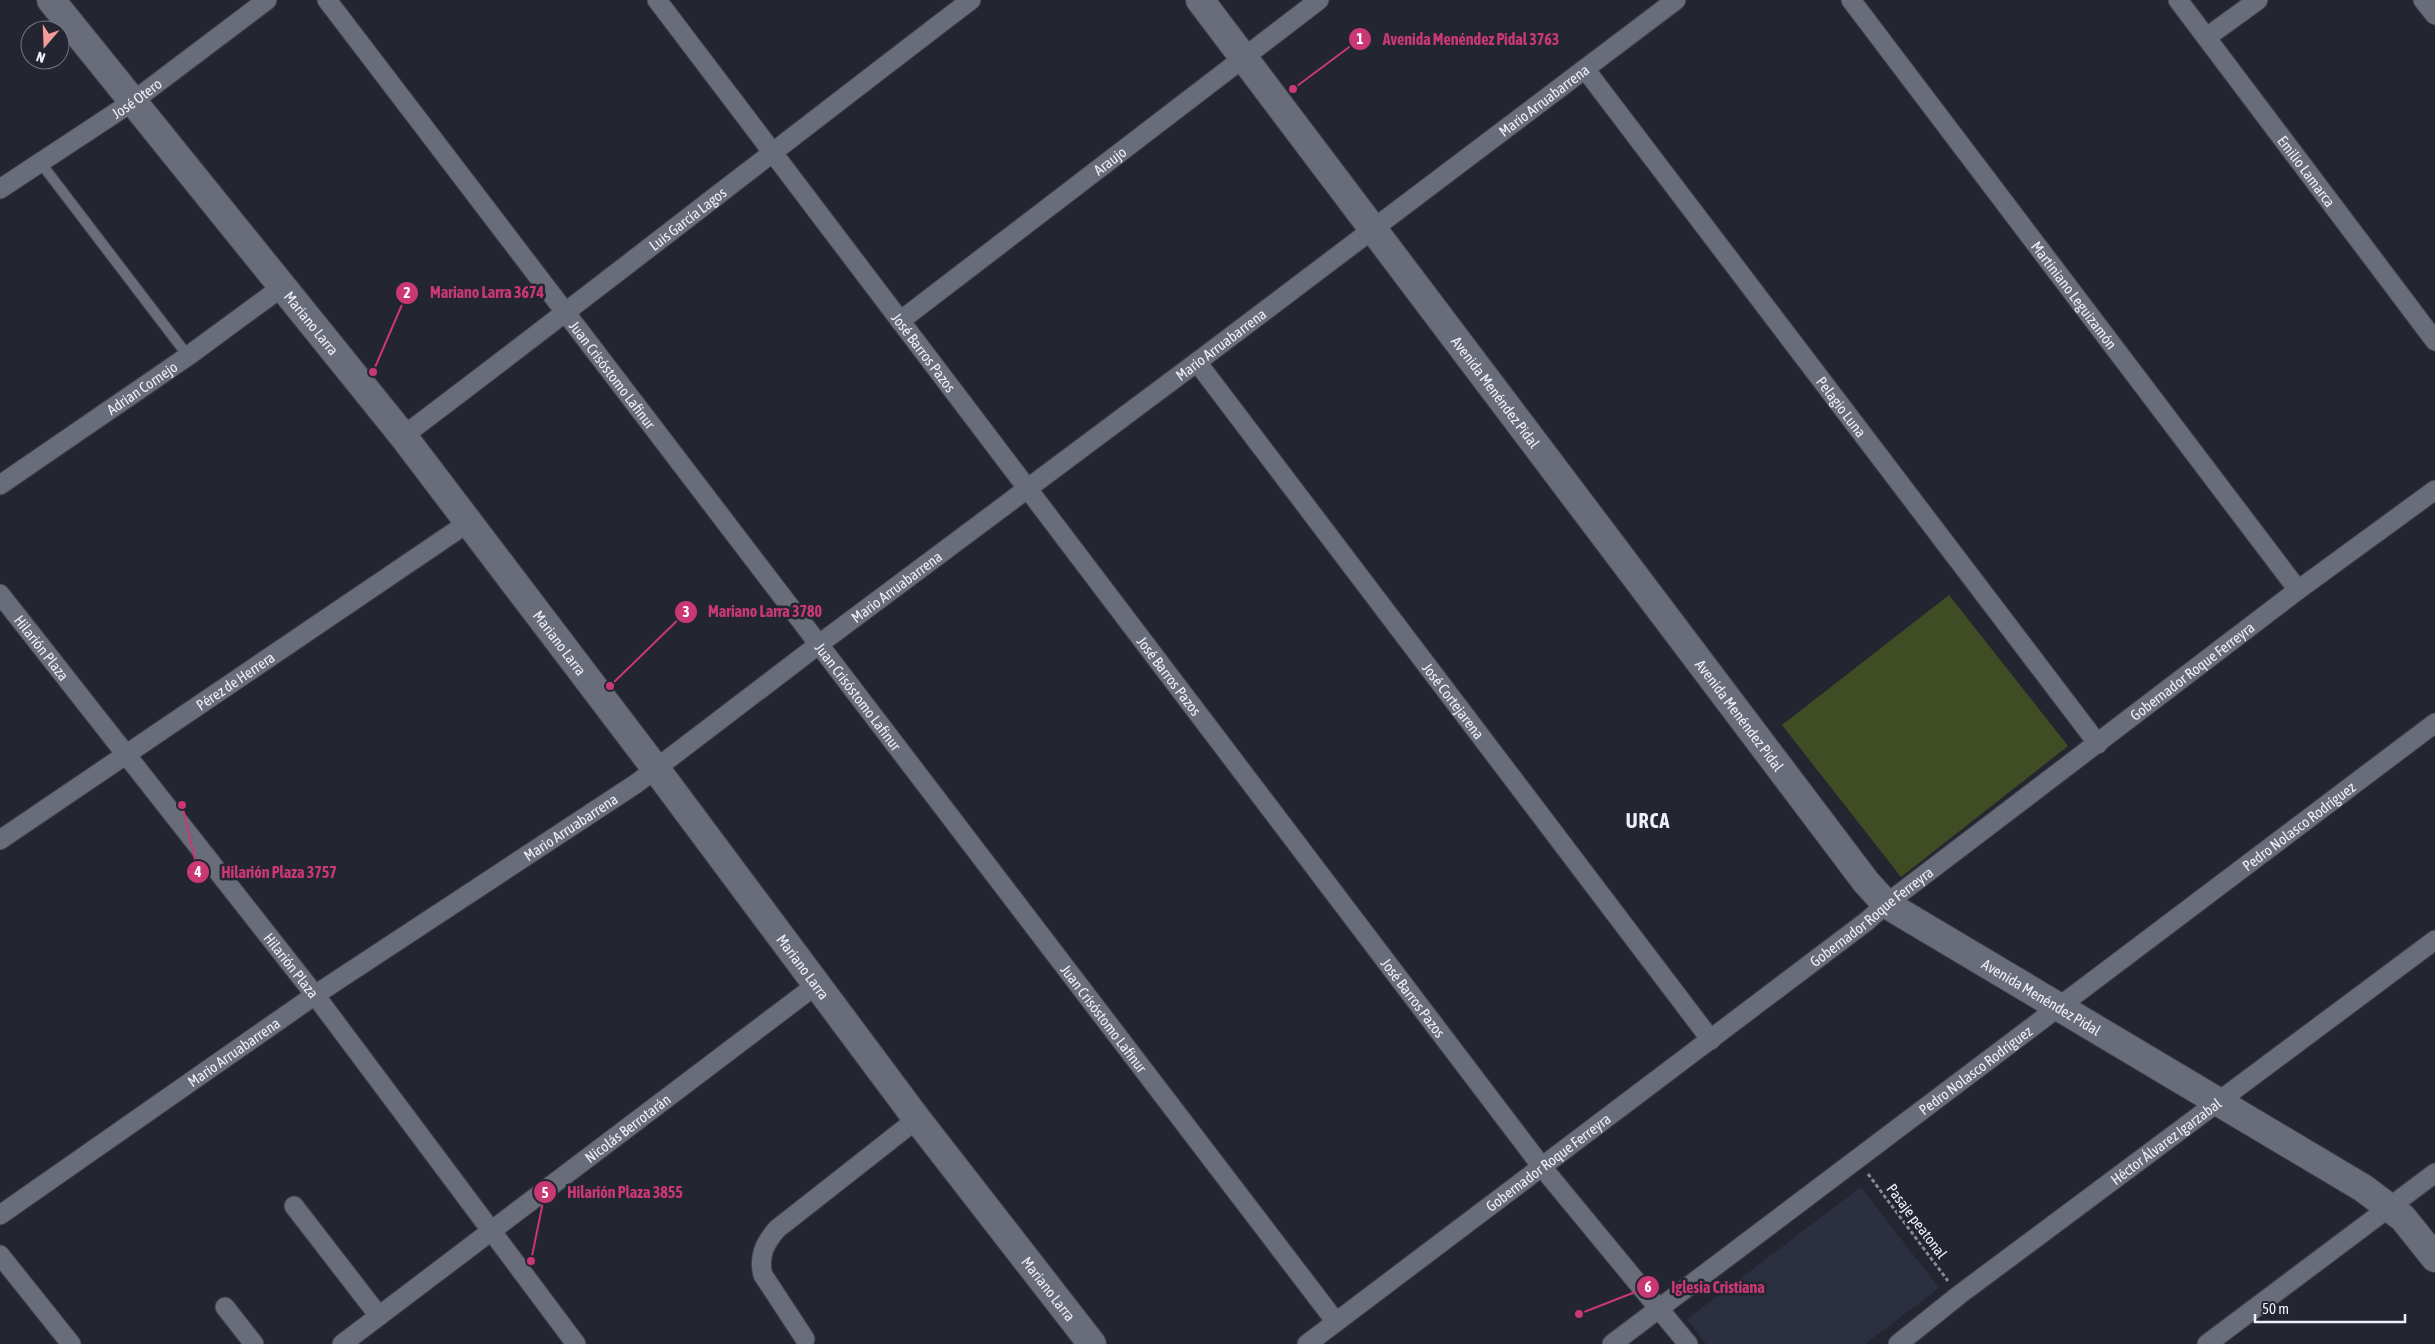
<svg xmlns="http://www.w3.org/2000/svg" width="2435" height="1344" font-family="'Asap Condensed',sans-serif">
<rect width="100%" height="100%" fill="#232630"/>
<path fill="#2b2f3f" d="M1861,1187L1939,1288L1865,1344H1706L1687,1319Z"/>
<path fill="#404c23" d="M1949,595L2068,746L1901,877L1782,725Z"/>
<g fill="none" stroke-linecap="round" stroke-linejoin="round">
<defs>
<path id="service" d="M40,162L188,356"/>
<g id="minor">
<path id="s1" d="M327,0L1336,1322"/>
<path id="s2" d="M657,0L1542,1167L1688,1344"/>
<path id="s3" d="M1851,0L2298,590"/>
<path id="s4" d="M2178,0L2435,341"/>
<path d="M2423,0L2435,15"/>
<path d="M2207,37L2258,0"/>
<path id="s5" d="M1585,69L2098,744"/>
<path id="s6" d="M0,189L132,102L267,0"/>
<path id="s7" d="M900,321L1319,0"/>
<path id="s8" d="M1197,362L1711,1040"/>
<path id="s9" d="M403,436C594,292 781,145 971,0"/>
<path id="s10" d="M0,485L188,356L282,287"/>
<path id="s11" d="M0,594L315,995L576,1344"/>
<path id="s12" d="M0,840L469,522"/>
<path d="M294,1206L379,1316"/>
<path id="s13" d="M0,1215L315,995L637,783L818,645L1197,362L1676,0"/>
<path d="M0,1255L71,1344"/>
<path d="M225,1307L254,1344"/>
<path d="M805,1339L763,1275C758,1256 765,1243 777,1229L917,1119"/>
<path id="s14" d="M342,1344L816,985"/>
<path id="s15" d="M1307,1344L1867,921L1886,904L2298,590L2435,490"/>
<path id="s16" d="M1612,1344L2435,723"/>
<path id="s17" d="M1898,1344L1959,1295L2435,940"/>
<path d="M2207,1344L2435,1173"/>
</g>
<g id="secondary">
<path id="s18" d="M51,0L403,436L656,769L917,1119L1092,1344"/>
<path id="s19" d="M1200,0L1866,882L1886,904L2363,1188L2403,1218L2435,1258"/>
</g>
</defs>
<use href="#service" stroke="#3e4049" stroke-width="12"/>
<use href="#minor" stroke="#3e4049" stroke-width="21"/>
<use href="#secondary" stroke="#3e4049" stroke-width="30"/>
<path stroke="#868891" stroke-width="3" stroke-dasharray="4 2.5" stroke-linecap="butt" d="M1868,1174L1948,1281"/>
<use href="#service" stroke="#696c79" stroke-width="10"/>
<use href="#minor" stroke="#696c79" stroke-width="19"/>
<use href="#secondary" stroke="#696c79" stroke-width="28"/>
</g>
<g text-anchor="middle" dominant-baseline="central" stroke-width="5" stroke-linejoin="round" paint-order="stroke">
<g font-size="15" fill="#eef0f7" stroke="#232630">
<text stroke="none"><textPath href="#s6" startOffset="164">José Otero</textPath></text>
<text stroke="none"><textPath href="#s13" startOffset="1905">Mario Arruabarrena</textPath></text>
<text stroke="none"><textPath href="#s7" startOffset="264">Araujo</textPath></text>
<text stroke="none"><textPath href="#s4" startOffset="214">Emilio Lamarca</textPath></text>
<text stroke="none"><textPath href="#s9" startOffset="358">Luis García Lagos</textPath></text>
<text stroke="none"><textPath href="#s3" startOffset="370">Martiniano Leguizamón</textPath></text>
<text stroke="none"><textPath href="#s18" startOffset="415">Mariano Larra</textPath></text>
<text stroke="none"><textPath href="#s13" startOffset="1500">Mario Arruabarrena</textPath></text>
<text stroke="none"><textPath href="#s2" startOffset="442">José Barros Pazos</textPath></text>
<text stroke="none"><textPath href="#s1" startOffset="471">Juan Crisóstomo Lafinur</textPath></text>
<text stroke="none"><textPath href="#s10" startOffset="172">Adrian Cornejo</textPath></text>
<text stroke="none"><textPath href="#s19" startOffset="491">Avenida Menéndez Pidal</textPath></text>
<text stroke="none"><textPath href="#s5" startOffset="424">Pelagio Luna</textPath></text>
<text stroke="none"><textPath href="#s13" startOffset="1095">Mario Arruabarrena</textPath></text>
<text stroke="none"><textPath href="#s18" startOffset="820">Mariano Larra</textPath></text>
<text stroke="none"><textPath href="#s11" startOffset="68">Hilarión Plaza</textPath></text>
<text stroke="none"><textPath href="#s15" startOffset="1112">Gobernador Roque Ferreyra</textPath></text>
<text stroke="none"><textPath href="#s2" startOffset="848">José Barros Pazos</textPath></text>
<text stroke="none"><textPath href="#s12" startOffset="284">Pérez de Herrera</textPath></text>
<text stroke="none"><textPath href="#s1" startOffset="876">Juan Crisóstomo Lafinur</textPath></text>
<text stroke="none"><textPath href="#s8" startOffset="425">José Cortejarena</textPath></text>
<text stroke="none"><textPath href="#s19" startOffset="896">Avenida Menéndez Pidal</textPath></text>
<text stroke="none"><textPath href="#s16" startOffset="860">Pedro Nolasco Rodríguez</textPath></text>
<text stroke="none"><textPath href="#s13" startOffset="690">Mario Arruabarrena</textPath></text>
<text stroke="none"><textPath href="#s15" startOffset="708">Gobernador Roque Ferreyra</textPath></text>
<text stroke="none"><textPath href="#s11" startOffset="472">Hilarión Plaza</textPath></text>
<text stroke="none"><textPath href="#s18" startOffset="1225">Mariano Larra</textPath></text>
<text stroke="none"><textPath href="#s19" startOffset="1316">Avenida Menéndez Pidal</textPath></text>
<text stroke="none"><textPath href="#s2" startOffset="1252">José Barros Pazos</textPath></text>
<text stroke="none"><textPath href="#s1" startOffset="1281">Juan Crisóstomo Lafinur</textPath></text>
<text stroke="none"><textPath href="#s13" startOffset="285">Mario Arruabarrena</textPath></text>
<text stroke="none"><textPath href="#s16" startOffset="455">Pedro Nolasco Rodríguez</textPath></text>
<text stroke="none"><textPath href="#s14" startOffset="358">Nicolás Berrotarán</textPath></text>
<text stroke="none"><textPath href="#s17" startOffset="336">Héctor Álvarez Igarzabal</textPath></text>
<text stroke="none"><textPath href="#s15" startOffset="302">Gobernador Roque Ferreyra</textPath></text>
<text transform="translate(1917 1221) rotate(53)">Pasaje peatonal</text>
<text stroke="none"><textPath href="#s18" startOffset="1630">Mariano Larra</textPath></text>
</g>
<g font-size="20" font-weight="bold" letter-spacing="1" fill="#eef0f7" stroke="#232630">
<text x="1648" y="820">URCA</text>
</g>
</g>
<path fill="none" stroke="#c93872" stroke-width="2" d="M1293 89L1360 39M373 372L407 293M610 686L686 612M182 805L198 872M531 1261L545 1192M1579 1314L1648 1287"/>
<g fill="#c93872" stroke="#232630" stroke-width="2">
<circle cx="1293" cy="89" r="5"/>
<circle cx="373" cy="372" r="5"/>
<circle cx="610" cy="686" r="5"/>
<circle cx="182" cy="805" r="5"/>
<circle cx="531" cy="1261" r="5"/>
<circle cx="1579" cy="1314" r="5"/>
<circle cx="1360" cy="39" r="12"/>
<circle cx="407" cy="293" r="12"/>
<circle cx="686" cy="612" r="12"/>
<circle cx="198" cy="872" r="12"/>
<circle cx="545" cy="1192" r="12"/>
<circle cx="1648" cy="1287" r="12"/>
</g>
<g font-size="15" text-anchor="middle" font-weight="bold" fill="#fff">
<text x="1360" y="44">1</text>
<text x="407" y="298">2</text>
<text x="686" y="617">3</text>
<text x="198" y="877">4</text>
<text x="545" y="1198">5</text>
<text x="1648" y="1292">6</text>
</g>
<g font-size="16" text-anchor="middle" font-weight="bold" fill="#c93872" stroke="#232630" stroke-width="5" stroke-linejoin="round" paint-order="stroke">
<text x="1471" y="45">Avenida Menéndez Pidal 3763</text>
<text x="487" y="298">Mariano Larra 3674</text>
<text x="765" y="617">Mariano Larra 3780</text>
<text x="279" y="878">Hilarión Plaza 3757</text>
<text x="625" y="1198">Hilarión Plaza 3855</text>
<text x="1718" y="1293">Iglesia Cristiana</text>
</g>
<g transform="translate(45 45) rotate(199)"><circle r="24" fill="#232630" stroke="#747780"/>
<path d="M0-4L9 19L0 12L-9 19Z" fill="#f59b98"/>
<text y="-8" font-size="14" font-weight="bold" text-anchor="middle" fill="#eef0f7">N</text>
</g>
<path d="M2255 1314v8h150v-8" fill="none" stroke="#eef0f7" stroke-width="2.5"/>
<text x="2262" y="1314" font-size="15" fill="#eef0f7" stroke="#232630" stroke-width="4" paint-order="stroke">50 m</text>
</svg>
